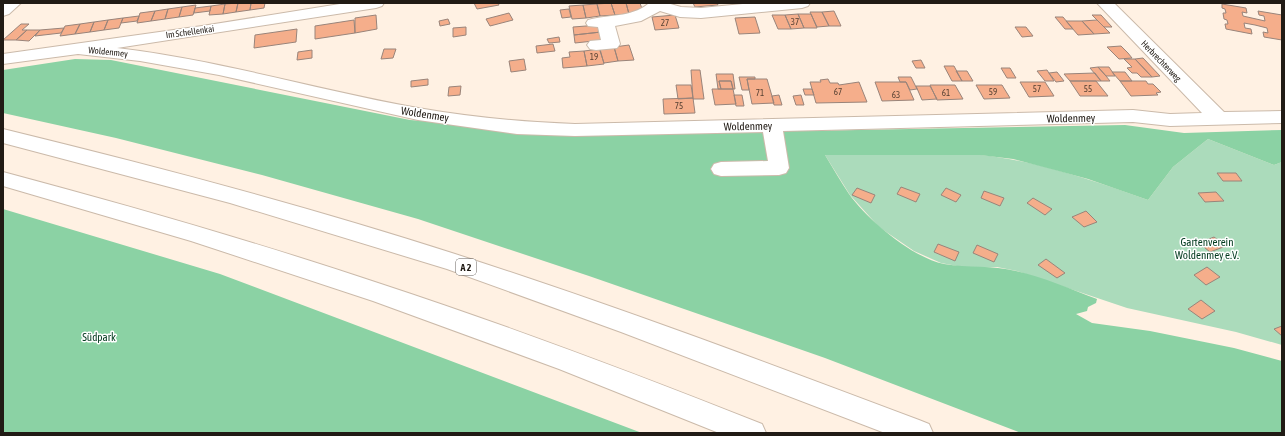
<svg xmlns="http://www.w3.org/2000/svg" width="1285" height="436" font-family="'Asap Condensed',sans-serif">
<rect width="100%" height="100%" fill="#fff1e3"/>
<path fill="#abdbbb" d="M1208,139L1274,165L1282,162V345L1236,332L1127,308L1017,271L997,267L968,268L941,263L914,251L879,227L850,195L825,155C875,154 932,150 981,155C1038,161 1094,181 1148,200L1173,167Z"/>
<path fill="#8bd2a4" d="M75,59L111,60L410,120L517,128L800,124L802,131L1125,125L1184,133L1282,130V162L1274,165L1208,139L1173,167L1148,200L1088,179L1055,170L1013,159L980,155H825C833,168 841,182 849,194C868,220 911,257 944,264C968,268 992,265 1016,271C1043,277 1070,289 1097,299L1096,303L1088,307L1087,311L1076,314L1092,323L1150,331L1234,348L1282,361V433H1021L825,358L589,276L418,219L262,175L116,138L3,113V70Z
M3,209L220,274L642,433H3Z"/>
<path fill="#f5ae8b" stroke="#99847a" d="M238,3H251L250,10L236,12Z
M238,3L236,12L223,14L225,4Z
M251,3H265L264,8L250,10Z
M474,3H498L499,5L477,9Z
M611,3L615,15L600,16L597,4Z
M611,3H626L629,14L615,15Z
M626,3H640L643,12L629,14Z
M693,3H717L718,5L695,7Z
M225,4L223,14L209,15L211,6Z
M597,4L600,16L586,18L583,5Z
M1222,4L1246,8L1247,13L1242,12L1243,16L1265,21L1264,16L1259,15L1258,11L1282,15V40L1264,37L1263,32L1268,33L1267,28L1255,25L1244,23L1245,28L1251,29L1252,34L1226,29L1225,24H1228L1227,20L1224,19L1223,13H1226L1225,9L1222,8Z
M196,5L193,15L179,17L182,7Z
M583,5L586,18L572,19L569,6Z
M211,6L210,11L194,13L195,8Z
M182,7L179,17L165,19L168,9Z
M168,9L165,19L151,21L155,11Z
M569,9L571,17L562,18L560,10Z
M155,11L151,21L137,23L140,13Z
M834,11L841,26H829L822,12Z
M810,12H822L829,26L817,27Z
M509,13L513,20L490,26L486,19Z
M798,14H811L817,28H804Z
M798,14L804,28L791,29L785,15Z
M376,15L377,29L355,33V18Z
M675,15L679,28L655,30L652,17Z
M772,15H785L791,29H778Z
M1092,15H1101L1112,27H1104Z
M139,16L137,21L121,23L123,18Z
M755,17L760,33L739,34L735,18Z
M1055,17H1063L1073,29H1065Z
M123,18L119,28L104,30L108,20Z
M448,19L450,24L440,26L439,21Z
M108,20L104,30L90,32L94,22Z
M354,20L355,33L315,39V26Z
M1097,20L1110,33L1094,34L1082,21Z
M1066,21H1082L1094,34L1078,35Z
M94,22L90,32L75,34L80,24Z
M21,24H29L22,30H27L16,40H3Z
M80,24L75,34L60,36L65,26Z
M599,25L601,32L574,35L573,27Z
M466,27V35L453,37V28Z
M1015,27H1026L1033,36L1022,37Z
M64,28L61,33L35,36L40,30Z
M297,29L296,42L254,48L255,35Z
M27,30H40L29,41L16,40Z
M601,32L603,40L575,43L574,35Z
M559,37L560,42L549,43L547,39Z
M553,44L555,51L537,53L536,46Z
M629,45L634,60L618,61L614,47Z
M1121,46L1128,53L1132,58L1119,59L1107,47Z
M614,47L618,61L604,63L599,48Z
M384,49H396L393,58L381,59Z
M600,49L604,64L587,66L584,51Z
M312,50V58L297,60L298,52Z
M584,51L587,66L563,68L562,58L570,57L569,52Z
M1143,58L1160,76L1152,77L1135,59Z
M524,59L526,70L511,72L509,61Z
M1124,59H1135L1152,77H1141L1137,73H1132L1127,68L1132,67Z
M921,60L925,68H916L912,61Z
M944,66H954L962,81H952Z
M1098,67L1106,76L1110,81H1101L1090,68Z
M1098,67H1109L1115,76H1106Z
M1001,68H1010L1016,78H1007Z
M691,70H700L704,99H693Z
M1047,70L1054,81H1045L1037,71Z
M956,71H967L973,81H962Z
M1057,72L1064,81L1056,82L1049,73Z
M1112,72H1125L1132,81H1120Z
M1095,73L1101,81H1070L1064,74Z
M716,74H733L735,89H733L731,81H719L721,89H718Z
M739,77H755V79H747L749,90H742Z
M898,77H911L917,89L910,90L906,82H900Z
M428,79V85L411,87V81Z
M747,79H767L774,103L752,104Z
M828,79L830,83H838L839,85L859,82L867,102L816,103L810,82H821L820,80Z
M719,81H731L733,89H721Z
M1070,81H1096L1108,96H1080Z
M1120,81H1146L1148,84H1153L1161,92L1156,93L1158,95L1131,96Z
M875,82H906L914,100L882,101Z
M1020,82H1045L1054,96L1029,97Z
M676,85H691L693,98L678,99Z
M930,85H955L963,99L937,100Z
M976,85H1002L1010,98L984,99Z
M461,86L460,95L448,96L449,87Z
M916,86H930L937,99L922,100Z
M712,89H733L736,104L715,105Z
M803,89H812L814,95H805Z
M734,95H742L744,106H736Z
M779,95L782,105H774L772,96Z
M801,95L804,105H796L793,96Z
M693,98L695,113L664,114L663,99Z
M1217,173H1236L1242,181H1223Z
M901,187L920,194L916,202L897,194Z
M857,188L875,195L871,203L852,195Z
M946,188L961,195L956,202L941,195Z
M984,191L1004,198L1000,206L981,198Z
M1216,192L1224,201L1205,202L1198,193Z
M1033,198L1052,209L1045,215L1027,203Z
M1086,211L1097,222L1084,227L1072,217Z
M1214,237L1226,246L1210,252L1199,243Z
M938,244L959,252L955,261L934,252Z
M977,245L998,254L994,262L973,253Z
M1046,259L1065,273L1057,278L1038,265Z
M1207,267L1220,277L1206,285L1194,275Z
M1201,300L1215,311L1202,319L1188,309Z
M1282,326V336L1274,329Z"/>
<g fill="none" stroke-linecap="round" stroke-linejoin="round">
<defs>
<path id="minor" d="M3,3H21L9,14L3,16Z
M346,3H384L382,6L376,8L117,48C219,60 317,90 418,108C470,117 522,122 575,124L1133,110L1170,114L1202,113L1097,3H1114L1224,112L1282,111V123L1170,126L1133,122L783,131L789,168L786,173L779,175L721,176L714,174L711,169L714,164L721,162L768,161L763,132L575,136L517,134L418,120L219,75L140,61L78,54L3,64V54L202,26Z
M647,3H667L681,7L701,8L753,3H810L808,6L802,8L701,18L680,17L660,11L641,21L615,26L620,44L617,48L596,50L590,49L587,45L590,41L601,40L598,27L588,26L586,23L588,20C609,14 630,18 648,4Z"/>
<path id="highway" d="M3,129C155,166 306,206 455,254C611,304 765,362 919,420L929,424L933,433H885L621,332L447,269L230,203L3,143Z
M3,172C130,206 256,242 381,284C509,326 636,374 762,424L766,433H719L559,369L373,301L191,241L3,186Z"/>
</defs>
<use href="#minor" stroke="#cbbaaa" stroke-width="2"/>
<use href="#highway" stroke="#cbbaaa" stroke-width="2"/>
<use href="#minor" fill="#fff" fill-rule="evenodd"/>
<use href="#highway" fill="#fff" fill-rule="evenodd"/>
</g>
<g text-anchor="middle" dominant-baseline="central" stroke-width="3" stroke-linejoin="round" paint-order="stroke">
<g font-size="9" fill="#564032">
<text x="795" y="22">37</text>
<text x="665" y="23">27</text>
<text x="594" y="57">19</text>
<text x="1037" y="89">57</text>
<text x="1088" y="89">55</text>
<text x="838" y="92">67</text>
<text x="993" y="92">59</text>
<text x="760" y="93">71</text>
<text x="946" y="93">61</text>
<text x="896" y="95">63</text>
<text x="679" y="106">75</text>
</g>
<g font-size="9" fill="#211b15" stroke="#fff">
<text transform="translate(190 32) rotate(-8)">Im Schellenkai</text>
<text transform="translate(108 52) rotate(6)">Woldenmey</text>
<text transform="translate(1161 61) rotate(46)">Herbrechterweg</text>
</g>
<rect fill="#fff" stroke="#645f5b" stroke-width="1" x="456" y="259" width="20" height="16" rx="3"/>
<g font-size="10" font-weight="bold" fill="#211b15">
<text x="466" y="267">A 2</text>
</g>
<g font-size="11" fill="#211b15" stroke="#fff">
<text transform="translate(425 114) rotate(9)">Woldenmey</text>
<text transform="translate(1071 118) rotate(-1)">Woldenmey</text>
<text transform="translate(748 126) rotate(-1)">Woldenmey</text>
</g>
<g font-size="11" fill="#00391d" stroke="#fff">
<text x="1207" y="242">Gartenverein<tspan x="1207" dy="13">Woldenmey e.V.</tspan></text>
<text x="99" y="337">Südpark</text>
</g>
</g>
<rect width="1285" height="436" fill="none" stroke="#211b15" stroke-width="8"/>
</svg>
